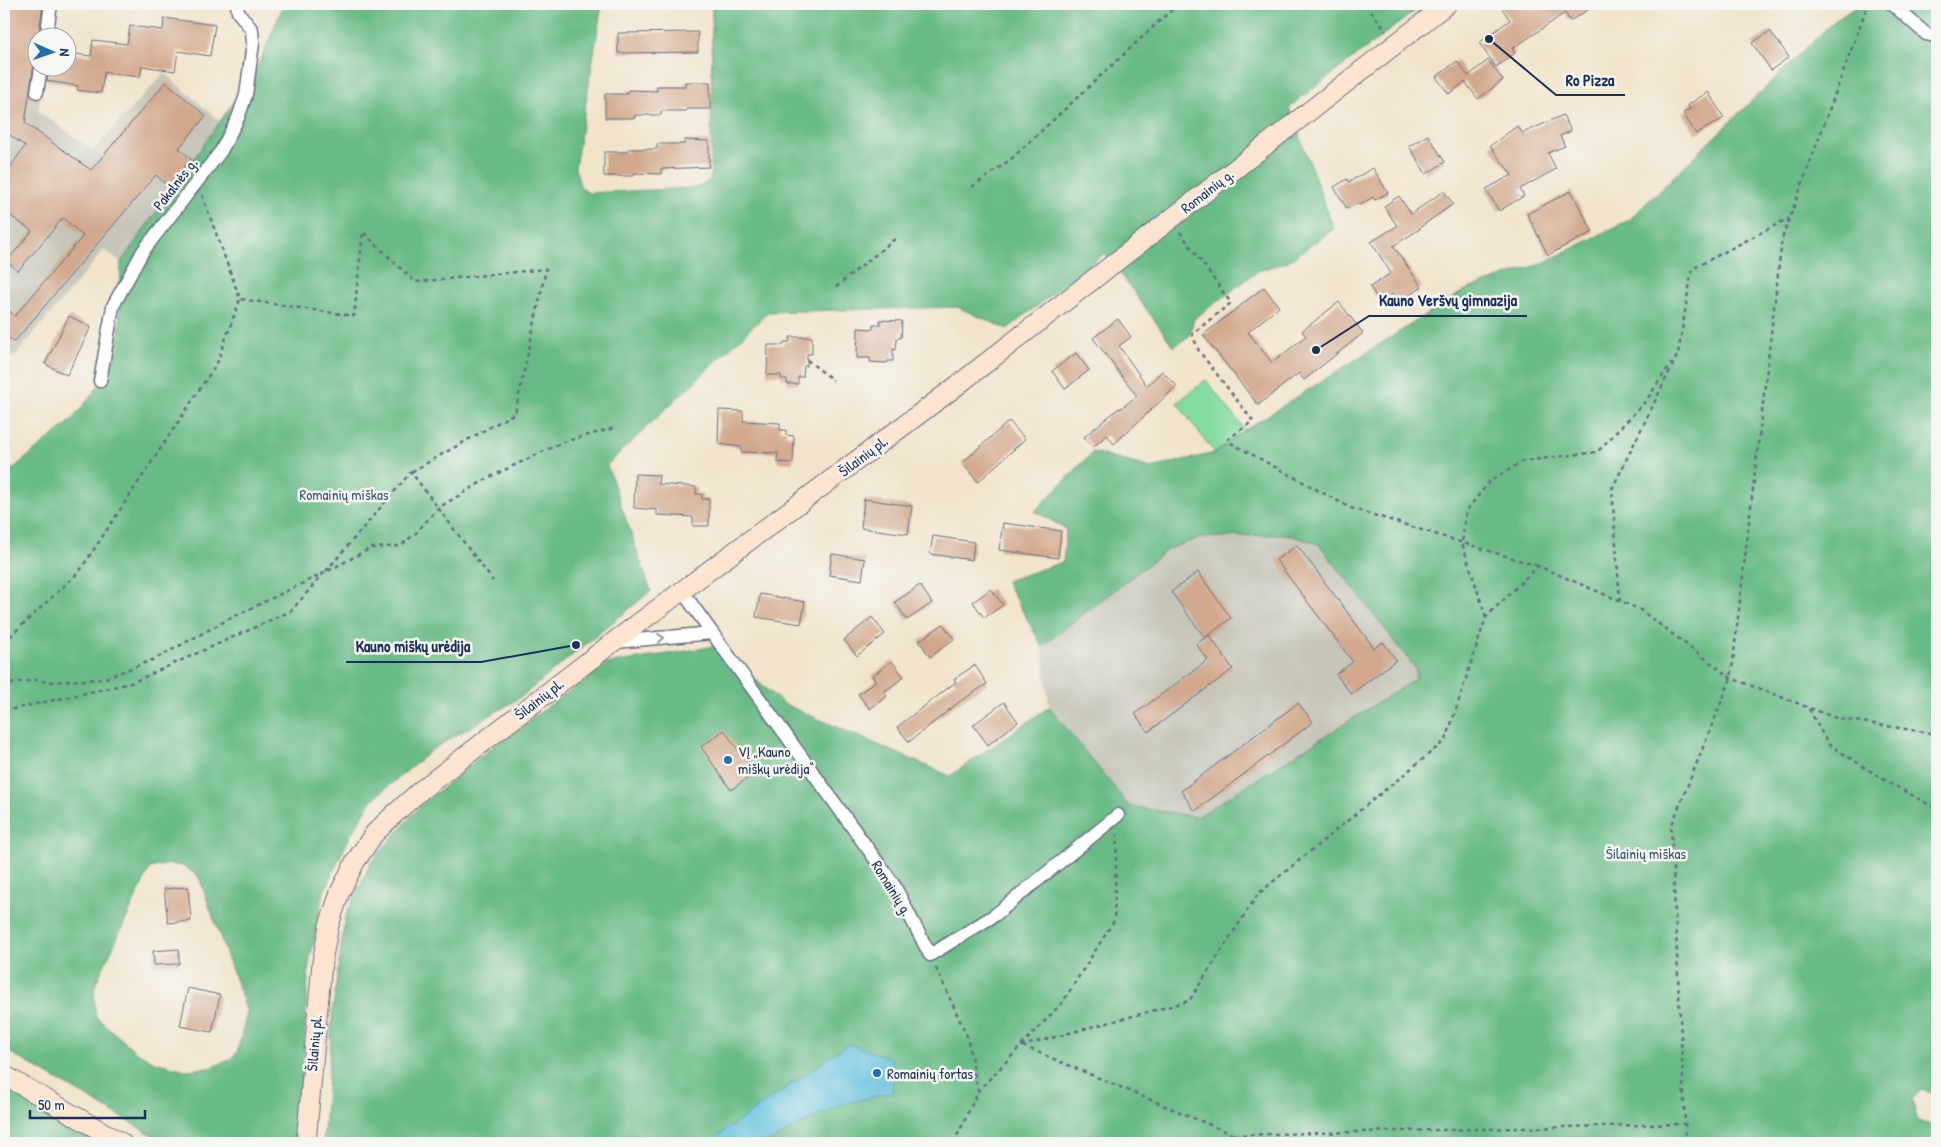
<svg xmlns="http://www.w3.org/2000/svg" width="1941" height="1147" font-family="'Patrick Hand',sans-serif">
<rect width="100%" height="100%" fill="#f6f6f2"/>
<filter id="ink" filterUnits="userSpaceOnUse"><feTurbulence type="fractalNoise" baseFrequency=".02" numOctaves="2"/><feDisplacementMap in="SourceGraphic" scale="10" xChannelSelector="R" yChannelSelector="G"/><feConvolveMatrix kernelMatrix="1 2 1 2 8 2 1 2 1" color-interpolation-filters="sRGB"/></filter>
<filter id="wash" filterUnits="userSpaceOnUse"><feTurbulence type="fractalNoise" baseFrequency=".0096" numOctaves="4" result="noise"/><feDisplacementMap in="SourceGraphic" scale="20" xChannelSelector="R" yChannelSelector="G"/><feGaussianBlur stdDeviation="1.12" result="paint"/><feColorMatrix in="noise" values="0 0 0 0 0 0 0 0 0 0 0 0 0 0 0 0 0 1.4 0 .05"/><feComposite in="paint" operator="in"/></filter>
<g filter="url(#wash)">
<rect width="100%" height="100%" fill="#f1e4cb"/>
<path fill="#c6c5b8" d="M4,4H56L50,37L38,38V68H45L38,111L93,150L164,73L221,122L121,262L104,250L14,357L4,355Z
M1286,534L1319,544L1416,669L1415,679L1197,817L1129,806L1049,707L1042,646L1168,549L1200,538Z"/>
<path fill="#82dba0" stroke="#4e857f" d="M1206,380L1245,430L1215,453L1177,403Z"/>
<path fill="#69bb86" stroke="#427572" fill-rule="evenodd" d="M284,4H602L575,168L580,186L588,193L693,188L702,186L711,178L712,4H1424L1289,107L1334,229L1287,262L1258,271L1194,319L1189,336L1174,347L1105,253L1007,329L957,307L768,312L607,465L651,591L521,697L433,749L373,799L350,836L324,892L309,963L297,1143H166L4,1049V476L71,421L94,392L112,364L119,333L121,262L257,69ZM169,864L184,866L199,877L247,1012L237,1053L229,1060L210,1068L185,1070L155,1062L135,1051L96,1017L94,1001L95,985L150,868Z
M1860,4H1937V1093L1921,1089L1912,1100L1918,1122L1937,1125V1143H323L333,1007L345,917L371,862L420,806L495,745L607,664L716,646L784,704L950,776L1049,707L1129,806L1197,817L1415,679L1416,669L1319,544L1286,534L1200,538L1168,549L1042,646L1006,581L1063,562L1066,529L1035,511L1093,452L1151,468L1215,453L1245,430L1465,290L1543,263L1629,220L1833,22Z
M4,1083L109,1143H4Z"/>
<path fill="#5fc0dd" stroke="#3d789e" d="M848,1044L891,1058L893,1092L839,1105L767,1143H708Z"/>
<g id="blocks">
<path fill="#d2a88c" d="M4,4H43L25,123L91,170L166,82L206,116L179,148L191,159L168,186L156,175L14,342L4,334V306L15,316L83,236L63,218L18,271L7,261L32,231L4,211V176L25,146L4,131Z
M1499,4H1597L1570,21L1565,13L1512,49L1515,53L1496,67L1479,43L1510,20Z
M164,18L215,25L210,56L178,51L175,71L142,66L140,77L104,72L101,93L77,90L78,86L47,81L49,68H68V53L91,56L93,40L127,44L130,26L163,30Z
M1770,31L1789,57L1771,70L1752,43Z
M698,32V52L618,53V33Z
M1488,60L1503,80L1478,99L1465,82L1449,94L1436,77L1457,61L1468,76Z
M685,82H710V109H686V111H661V115H635V118H605V94H628V90L657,91V86H685Z
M1708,92L1724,118L1696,134L1683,113L1690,109L1688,105Z
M1563,115L1571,131L1560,136L1565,146L1548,153L1556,169L1520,189L1524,196L1499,211L1486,189L1512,175L1490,146L1517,126L1523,133Z
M1428,135L1445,162L1426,174L1409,146Z
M685,140L709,141V167L661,169V174L634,173V176H604V152H628V149H657V144H684Z
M1373,168L1388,193L1375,200L1373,197L1360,205L1358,203L1347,209L1334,187L1347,179L1349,182Z
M1444,191L1453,204L1419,228L1420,229L1393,246L1422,287L1398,303L1392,294L1380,303L1370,287L1391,273L1371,242L1397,226L1384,206L1399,196L1411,214Z
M1571,191L1593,232L1548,255L1527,214Z
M1264,287L1279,307L1248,332L1272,363L1306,336L1302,331L1339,302L1363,333L1304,380L1299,373L1258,405L1203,335Z
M69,316L91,327L67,375L45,364Z
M1118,319L1131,337L1119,346L1147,386L1162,371L1177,386L1114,444L1107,435L1093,447L1084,437L1119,408L1120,409L1137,396L1093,338Z
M880,320L902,321L901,338H897L896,350L893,349V361H888L887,363L870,362V358H857L858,328L873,329V325H880Z
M790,337H812V354H807V366H804L803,377H798V384H787V379H781V375H767L768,345H784V342H790Z
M1076,353L1089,370L1065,389L1052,371Z
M719,410L743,411V421L780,423V430H786V435L794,436L793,463L777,462L778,453L741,452V447L718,444Z
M1009,421L1025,439L978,482L962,463Z
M635,474L659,475L658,484L696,487V494H702V499H709V526H693V517L657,515V510L634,508Z
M864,499L912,506L908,534L861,528Z
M1003,523L1061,531L1058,558L999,550Z
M933,536L974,542L972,560L930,554Z
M1297,545L1374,648L1383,642L1396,660L1351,694L1336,674L1353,662L1276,560Z
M832,554L865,559L862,580L829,575Z
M1198,572L1231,618L1205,638L1171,592Z
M920,585L932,603L907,620L895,602Z
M991,589L1003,605L984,618L973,602Z
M760,594L805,602L801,624L756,617Z
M872,617L885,634L857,656L844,640Z
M943,624L954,639L930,657L919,641Z
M1209,635L1233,669L1148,732L1135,714L1208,660L1196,644Z
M892,661L904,677L884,692L887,696L870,709L858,694L876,681L872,676Z
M975,665L987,684L959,702L909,742L897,727L956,682L954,679Z
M1004,702L1018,722L988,745L973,725Z
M1298,703L1313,722L1195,811L1181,791Z
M724,730L755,773L731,790L701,747Z
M188,887L191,921L168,923L164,889Z
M179,949V964L154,965L153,951Z
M188,988L220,995L212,1032L180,1026Z"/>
</g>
</g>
<g filter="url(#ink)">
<use href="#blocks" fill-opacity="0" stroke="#666e84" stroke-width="1"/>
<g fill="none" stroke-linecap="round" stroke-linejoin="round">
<defs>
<path id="minor" d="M1892,4L1926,34L1937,36
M46,38L51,4
M37,92L41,68
M100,381L113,306L143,251L221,151L238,118L246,95L253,43L252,30L238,12L237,4
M682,591L894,885L930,955L995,915L1118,815
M615,642L712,633"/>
<path id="secondary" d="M4,1075L122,1143
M306,1143L322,962L329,925L340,892L355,862L374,834L390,818L420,791L612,643L950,391L1447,4"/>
</defs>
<use href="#minor" stroke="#666e84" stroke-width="15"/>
<use href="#secondary" stroke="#666e84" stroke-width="21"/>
<path stroke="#666e84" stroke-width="2.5" stroke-dasharray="4 4" stroke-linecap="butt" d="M1366,4L1386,31
M972,187L1010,160L1178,4
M202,195L240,299L354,316L363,232L415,282L546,269L515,413L411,472
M1180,232L1231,303L1192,334L1199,351L1253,421L1228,439L1229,442L1351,508L1538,566
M836,287L896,238
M807,360L833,380
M326,571L411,472L493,581
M1620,601L1612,489L1678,354L1692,269L1789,218
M1486,617L1462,543L1466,511L1490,481L1523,461L1597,452L1646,401L1671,363
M4,642L79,572L217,363L240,299
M4,687L7,688L13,683L36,680L47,682L103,679L155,659L227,620L324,573L371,548L400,546L415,534L438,508L490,477L563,442L614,428
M1809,709L1828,744L1886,781L1937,809
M4,711L131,683L291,611L322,575
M936,968L967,1036L978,1091
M1021,1046L1189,1001L1258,894L1446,740L1486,617L1538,566L1639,609L1731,678L1836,718L1937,734
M1023,1046L1234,1135L1244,1143
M1234,1135L1685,1124
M954,1143L978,1091L1062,1003L1114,921L1117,834
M1686,1143L1671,827L1731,678L1782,239L1868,4"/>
<use href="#minor" stroke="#fff" stroke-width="12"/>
<use href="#secondary" stroke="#fde4d1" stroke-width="19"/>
</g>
<defs><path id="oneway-chevron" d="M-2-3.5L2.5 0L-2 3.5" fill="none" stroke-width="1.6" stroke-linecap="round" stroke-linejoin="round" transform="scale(1.25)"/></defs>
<use stroke="#8d97ae" href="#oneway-chevron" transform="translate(661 638) rotate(-5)"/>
</g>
<g fill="#1f6fb2" stroke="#f6f6f2" stroke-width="2">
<circle cx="728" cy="760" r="5"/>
<circle cx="877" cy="1073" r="5"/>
</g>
<g text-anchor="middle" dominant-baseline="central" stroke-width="5" stroke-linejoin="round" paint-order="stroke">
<g font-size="15" fill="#1b2f5e" stroke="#f6f6f2">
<text transform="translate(175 184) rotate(-52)">Pakalnės g.</text>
<text transform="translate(1207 191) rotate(-38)">Romainių g.</text>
<text transform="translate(863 456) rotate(-37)">Šilainių pl.</text>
<text transform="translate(539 699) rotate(-38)">Šilainių pl.</text>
<text transform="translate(892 888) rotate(58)">Romainių g.</text>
<text transform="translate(314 1043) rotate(-85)">Šilainių pl.</text>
</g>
<g font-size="15" fill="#355a6e" stroke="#f6f6f2">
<text x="344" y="494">Romainių miškas</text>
<text x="1646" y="853">Šilainių miškas</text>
</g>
<g font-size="15" fill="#1b2f5e" stroke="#f6f6f2" text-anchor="start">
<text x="738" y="751">VĮ „Kauno<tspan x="738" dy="17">miškų urėdija“</tspan></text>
<text x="887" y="1073">Romainių fortas</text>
</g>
</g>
<path fill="none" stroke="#1b2f5e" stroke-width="2" d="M1489 39L1556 95H1625M1316 350L1369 316H1527M576 645L481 662H346"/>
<g fill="#1b2f5e" stroke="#f6f6f2" stroke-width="2">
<circle cx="1489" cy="39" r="5"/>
<circle cx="1316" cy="350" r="5"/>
<circle cx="576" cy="645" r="5"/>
</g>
<g font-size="16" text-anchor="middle" font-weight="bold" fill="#1b2f5e" stroke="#f6f6f2" stroke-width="5" stroke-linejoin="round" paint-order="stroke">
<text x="1590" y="86">Ro Pizza</text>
<text x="1448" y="306">Kauno Veršvų gimnazija</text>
<text x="413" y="652">Kauno miškų urėdija</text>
</g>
<rect width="1941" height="1147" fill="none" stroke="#f6f6f2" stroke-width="20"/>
<g transform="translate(52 52) rotate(92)"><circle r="24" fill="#f6f6f2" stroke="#9ea6b7"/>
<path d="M0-4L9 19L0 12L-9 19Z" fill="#1f6fb2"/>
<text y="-8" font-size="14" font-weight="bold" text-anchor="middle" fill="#1b2f5e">N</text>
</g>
<path d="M30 1110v8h115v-8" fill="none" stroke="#1b2f5e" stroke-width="2.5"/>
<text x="38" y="1110" font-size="15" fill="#1b2f5e" stroke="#f6f6f2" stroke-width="4" paint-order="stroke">50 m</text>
</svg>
